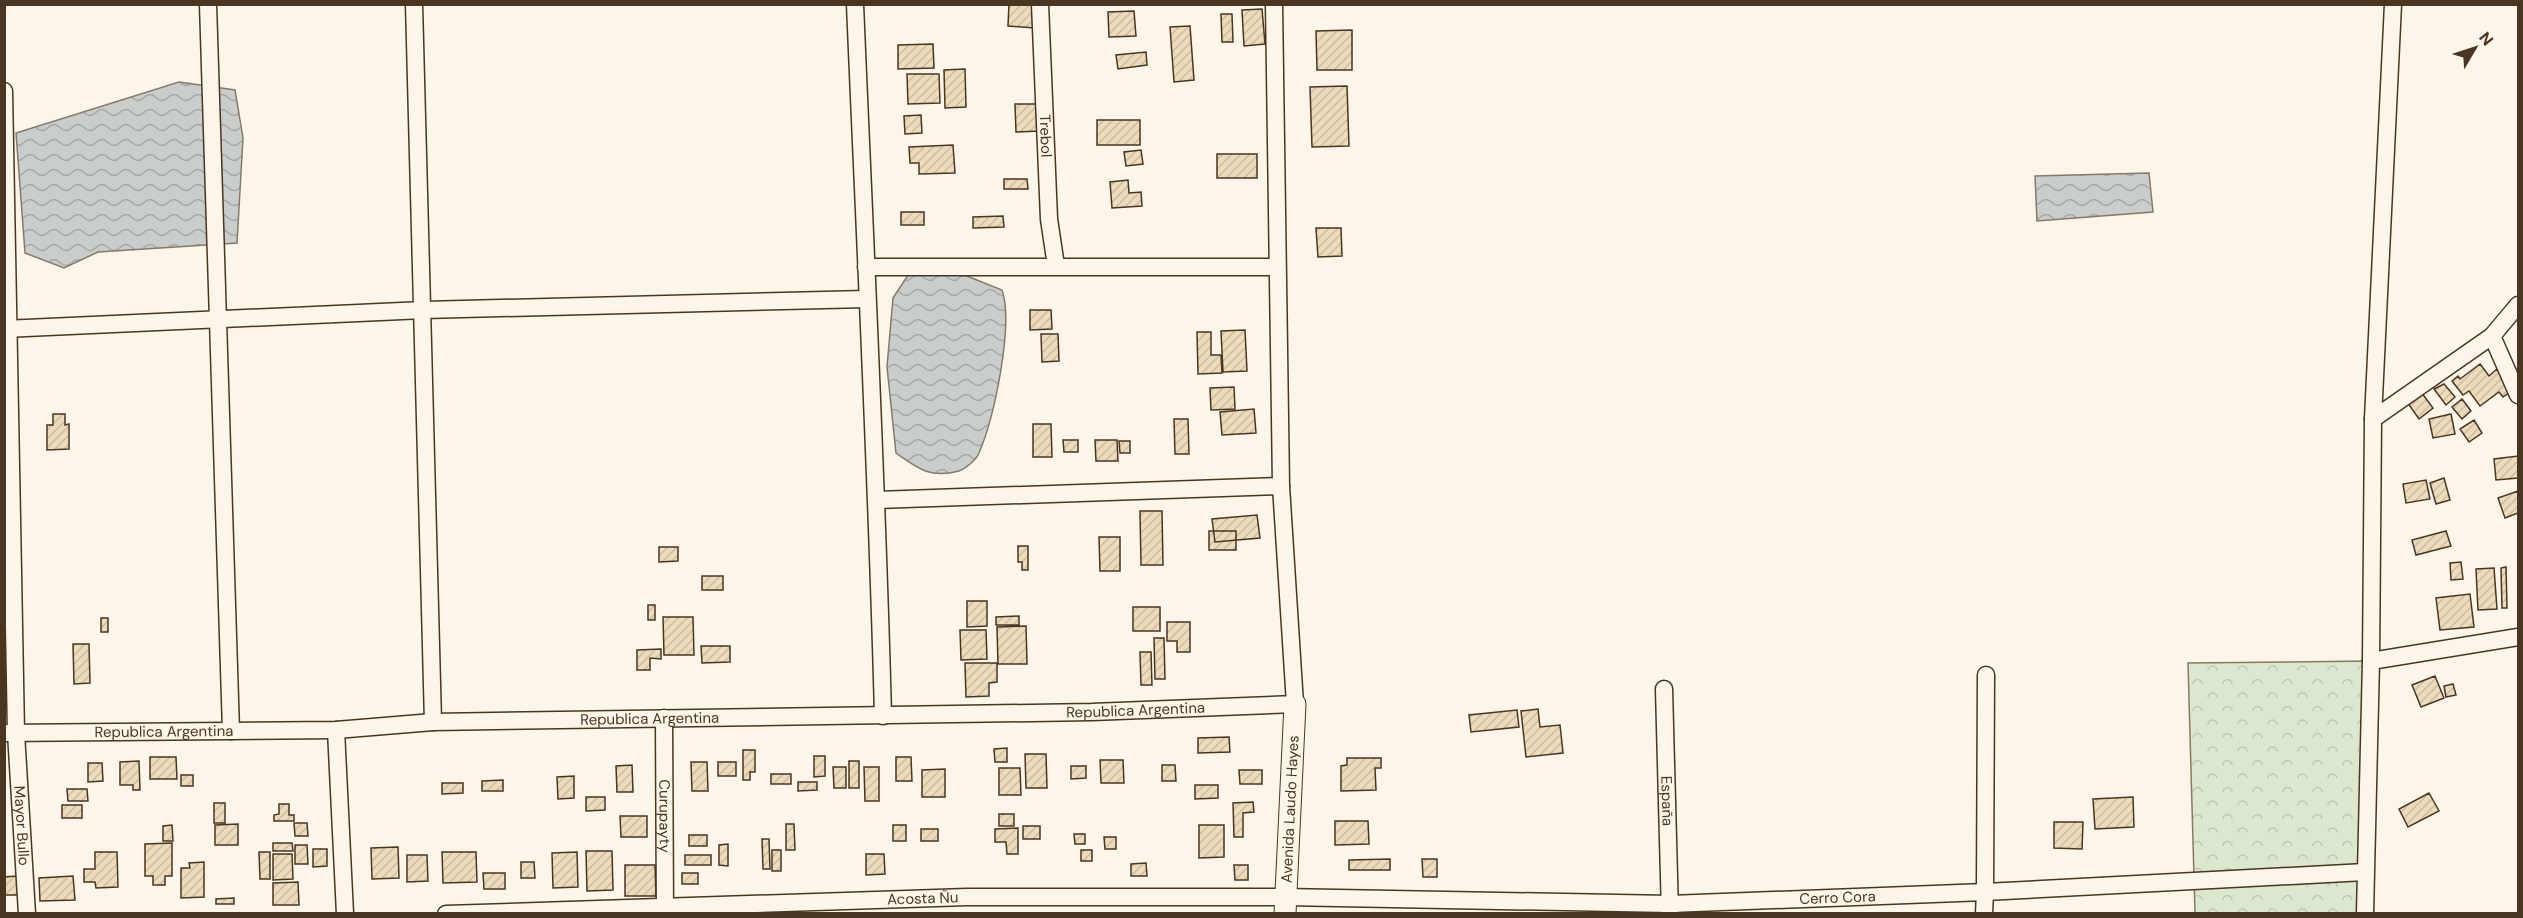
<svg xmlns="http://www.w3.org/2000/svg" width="2523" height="918" font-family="'DM Sans',sans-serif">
<defs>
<pattern id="park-crowns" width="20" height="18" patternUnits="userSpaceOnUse" patternTransform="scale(1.5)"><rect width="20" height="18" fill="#dce7d0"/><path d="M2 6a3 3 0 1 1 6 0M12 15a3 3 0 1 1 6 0" fill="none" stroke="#bec7b2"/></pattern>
<pattern id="water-waves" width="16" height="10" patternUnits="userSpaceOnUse" patternTransform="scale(1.5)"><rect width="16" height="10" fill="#c9cecd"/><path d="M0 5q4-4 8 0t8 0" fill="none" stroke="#a5a8a6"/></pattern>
<pattern id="building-hatch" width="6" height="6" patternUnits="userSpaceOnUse" patternTransform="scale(1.5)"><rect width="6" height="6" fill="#ecdcbc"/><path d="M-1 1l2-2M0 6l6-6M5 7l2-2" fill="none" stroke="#ccbda1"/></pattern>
</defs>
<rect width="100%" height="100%" fill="#fbf6e9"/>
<path fill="url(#park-crowns)" stroke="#887966" stroke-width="1.5" d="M2371,661L2365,913H2195L2188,663Z"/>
<path fill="url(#water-waves)" stroke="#887966" stroke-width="1.5" d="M179,82L235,90L243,138L237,243L98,252L64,268L25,253L16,133Z
M2149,173L2153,212L2037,221L2035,176Z
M912,269L967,276L1002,290C1014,325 994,418 979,453C977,459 965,469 959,471C930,479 917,468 896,453L887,367L893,298Z"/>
<path fill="url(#building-hatch)" stroke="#4a3520" stroke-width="1.5" d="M1009,4H1035L1034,28L1008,26Z
M1262,9L1265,44L1244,46L1242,10Z
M1134,11L1136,36L1109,37L1108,12Z
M1221,14H1232L1233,42H1222Z
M1190,26L1194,80L1174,82L1170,27Z
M1352,30V70H1317L1316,31Z
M933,44L934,68L898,69V45Z
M1146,52L1147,65L1118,69L1116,55Z
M965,69L966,107L945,108L944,70Z
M907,74H939L940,103L908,104Z
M1347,86L1349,146L1312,147L1310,87Z
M1015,104H1039L1040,131L1016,132Z
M921,115L922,133L905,134L904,116Z
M1097,120H1140V145H1097Z
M953,145L955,173L919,174V163H910L909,147Z
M1141,150L1143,164L1126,166L1124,152Z
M1217,154H1257V178H1217Z
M1004,179H1027L1028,189H1004Z
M1128,180L1129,193L1141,192L1142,206L1112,208L1110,182Z
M901,212H924V225H901Z
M1003,216L1004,227L973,228V217Z
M1316,228H1341L1342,256L1318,257Z
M1030,310H1051L1052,329L1030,330Z
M1245,330L1247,371L1223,372L1221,331Z
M1197,332H1211V355H1221L1222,373L1198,374Z
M1041,334H1058L1059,361L1042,362Z
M2480,364L2489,376L2497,369L2513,390L2503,397L2499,392L2480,406L2469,391L2463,395L2452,381L2458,376L2460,379Z
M2444,384L2455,397L2446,405L2434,389Z
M1234,387L1235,409L1211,410L1210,388Z
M2421,392L2433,408L2419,419L2407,402Z
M2462,399L2471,411L2462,419L2452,407Z
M1254,409L1256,433L1222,435L1220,412Z
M53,414H65V425L69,424V449L47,450V425H53Z
M2451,414L2455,434L2433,438L2429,419Z
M1174,419H1188L1189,454H1175Z
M2474,420L2482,433L2469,442L2460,429Z
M1033,424H1051L1052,457H1033Z
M1063,440H1078V452H1064Z
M1095,440H1117L1118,461H1096Z
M1119,441H1130V453H1120Z
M2518,456V478L2496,480L2494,459Z
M2444,478L2450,500L2436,504L2430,483Z
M2426,480L2430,499L2406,503L2403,484Z
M2518,491V513L2505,518L2498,498Z
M1140,511H1162L1163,565H1141Z
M1257,515L1260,538L1215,542L1212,519Z
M1209,531H1236V550H1209Z
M2446,531L2451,546L2416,555L2412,540Z
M1099,537H1120V571H1100Z
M1018,546H1028V570H1022V562H1018Z
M659,547H678V561L659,562Z
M2461,562L2463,579L2451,580L2450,563Z
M2506,567L2507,608H2502L2501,568Z
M2494,568L2497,609L2478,610L2476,569Z
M702,576H723V590H702Z
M2470,594L2474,627L2440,630L2436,598Z
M967,601H987V626L967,627Z
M648,605H655V620H648Z
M1133,607H1160V631H1133Z
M1019,616V625H996V617Z
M663,617H693L694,655H664Z
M101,618H108V632H101Z
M1167,622H1190V652H1177V641H1167Z
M1026,626L1027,664H998L997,627Z
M960,630H986L987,659L961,660Z
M1154,638H1164L1165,679H1155Z
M73,644H89L90,683L74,684Z
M701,646H730V662L702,663Z
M661,649V659L650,658V670H637V650Z
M1140,652H1151L1152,685H1141Z
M965,663H997V682L989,683V696L966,697Z
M2435,676L2444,698L2421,707L2412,685Z
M2453,684L2456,695L2446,697L2444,686Z
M1538,709L1540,727L1560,725L1563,753L1526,757L1521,711Z
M1517,710L1519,727L1471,732L1469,715Z
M1229,737L1230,752L1198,753V738Z
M1007,748V762H995L994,749Z
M743,750H755V772H750V780H743Z
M1025,754H1046L1047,788H1026Z
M814,756H825V776L814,777Z
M150,757H176L177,779H150Z
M896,757H911L912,781H896Z
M1347,758H1381V768H1375L1376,790L1341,791V766L1347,765Z
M1100,760H1123L1124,783H1101Z
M139,761L140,790H133V785H120V762Z
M849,761H859V788H849Z
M691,762H707L708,791H692Z
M718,762H736V776H718Z
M88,763H102L103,781L88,782Z
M632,765L633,792H617L616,766Z
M1162,765H1175L1176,781H1162Z
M1071,766H1086V778L1071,779Z
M833,767H846V788H834Z
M864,767H879V801H865Z
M999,768H1020L1021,795H999Z
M945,769V797H922V770Z
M1239,770H1262V784H1240Z
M771,774H791V784H771Z
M181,775H193V786H181Z
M574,776V798L558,799L557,777Z
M503,780V791H482V781Z
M798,782H817V790L798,791Z
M442,783H463V793L442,794Z
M1195,785H1218V798L1195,799Z
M67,789H87L88,801H68Z
M2429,793L2439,811L2408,827L2399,809Z
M586,797H605V810L586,811Z
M2133,797L2134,827L2095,829L2093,799Z
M1253,802L1254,812L1243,813V837H1234L1233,803Z
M214,803H225V823H214Z
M279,804H289V815H294V821H274V815L279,814Z
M62,805H82V818H62Z
M999,814H1014V826H999Z
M620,816H647V837H621Z
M1335,821H1368L1369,844L1335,845Z
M2054,822H2083L2082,849L2054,848Z
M294,823H307L308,836H295Z
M238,824V845H215V825Z
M786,824H794L795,850H786Z
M172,825L173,841H163V826Z
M893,825H906V841H893Z
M1199,825H1224V857L1199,858Z
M1023,826H1040V839H1023Z
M1018,828V854H1007L1006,842H995V829Z
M921,829H938V841H921Z
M1074,834H1085V844H1075Z
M689,835H707V846H689Z
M1104,837H1116V849H1105Z
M762,839H769L770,869H763Z
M172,843V876H165V885H153V876H145V844Z
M273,843H292L293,851H273Z
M728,844V866L719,865V845Z
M295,845H307L308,864H295Z
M398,847L399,878L372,879L371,848Z
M313,849H327V866L313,867Z
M772,850H781V871H772Z
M1081,850H1092V861H1081Z
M586,851H612L613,890L587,891Z
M95,852H117L118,887L96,888L95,882H84V869H95Z
M259,852H270V879H260Z
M442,852H476L477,882L443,883Z
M577,852L578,887L553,888L552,853Z
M273,854H292L293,879L273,880Z
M866,854H884L885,874L866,875Z
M407,855H427L428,881L407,882Z
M685,855H711V865H685Z
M1390,859V870H1349V860Z
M1422,859H1437V877H1423Z
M204,862V897L181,898V868H190L189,863Z
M521,862H534L535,878H521Z
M1146,863L1147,876H1131V864Z
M625,865H655L656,896H625Z
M1234,865H1248V880H1235Z
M483,873H505V889H484Z
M682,873H698V884H682Z
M17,876L18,895H4V877Z
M73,876L75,900L40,901L39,878Z
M298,882L299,905H273V883Z
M234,898V904H216V899Z"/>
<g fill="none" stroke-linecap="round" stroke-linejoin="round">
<defs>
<g id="minor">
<path d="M208,4L231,731"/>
<path d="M414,4L433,722"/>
<path d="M855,4C865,242 877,479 883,716"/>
<path id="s1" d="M1040,4L1049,219L1056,266"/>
<path id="s2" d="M4,91L16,733L27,914"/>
<path d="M866,267H1276"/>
<path d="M4,329L424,310L866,299"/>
<path d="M2492,336L2518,395"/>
<path d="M2373,419L2393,4"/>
<path d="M877,500L1281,486"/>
<path d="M2371,661L2518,637"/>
<path d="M1986,675L1985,892L2365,872"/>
<path id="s3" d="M1664,689L1670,914"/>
<path id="s4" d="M664,718L665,914"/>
<path d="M336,730L345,914"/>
<path id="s5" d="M4,733L336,730L433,722L1092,712L1295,704L1281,486L1274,4"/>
<path id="s6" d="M446,914L967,897H1284L1670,904L1985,892L1984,914"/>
<path d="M2365,914L2371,661L2373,419L2492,336L2518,305"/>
</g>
<g id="tertiary">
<path id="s7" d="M1285,914L1295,704"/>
</g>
</defs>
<use href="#minor" stroke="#4a3520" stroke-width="19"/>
<use href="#tertiary" stroke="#4a3520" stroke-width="23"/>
<use href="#minor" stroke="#fbf6e9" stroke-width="16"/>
<use href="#tertiary" stroke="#fbf6e9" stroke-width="21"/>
</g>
<g text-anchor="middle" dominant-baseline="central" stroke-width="4.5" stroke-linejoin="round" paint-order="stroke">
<g font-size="15" fill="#4a3520" stroke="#fbf6e9">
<text stroke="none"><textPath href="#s1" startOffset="132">Trebol</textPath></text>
<text stroke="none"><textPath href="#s5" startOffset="1132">Republica Argentina</textPath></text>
<text stroke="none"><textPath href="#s5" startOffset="646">Republica Argentina</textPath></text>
<text stroke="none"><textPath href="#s5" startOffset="160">Republica Argentina</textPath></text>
<text stroke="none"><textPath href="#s3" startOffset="112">España</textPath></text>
<text stroke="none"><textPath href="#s7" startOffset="105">Avenida Laudo Hayes</textPath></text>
<text stroke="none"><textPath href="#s4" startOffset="98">Curupayty</textPath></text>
<text stroke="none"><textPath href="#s2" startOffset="735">Mayor Bullo</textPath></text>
<text stroke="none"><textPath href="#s6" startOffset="1392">Cerro Cora</textPath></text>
<text stroke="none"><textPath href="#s6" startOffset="477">Acosta Ñu</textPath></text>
</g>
</g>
<rect width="2523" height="918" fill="none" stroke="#4a3520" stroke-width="12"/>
<g transform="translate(2475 48) rotate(51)" stroke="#fbf6e9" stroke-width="4.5" paint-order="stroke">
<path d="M0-4.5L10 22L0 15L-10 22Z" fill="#4a3520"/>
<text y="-9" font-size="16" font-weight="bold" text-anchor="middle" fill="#4a3520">N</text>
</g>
</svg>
